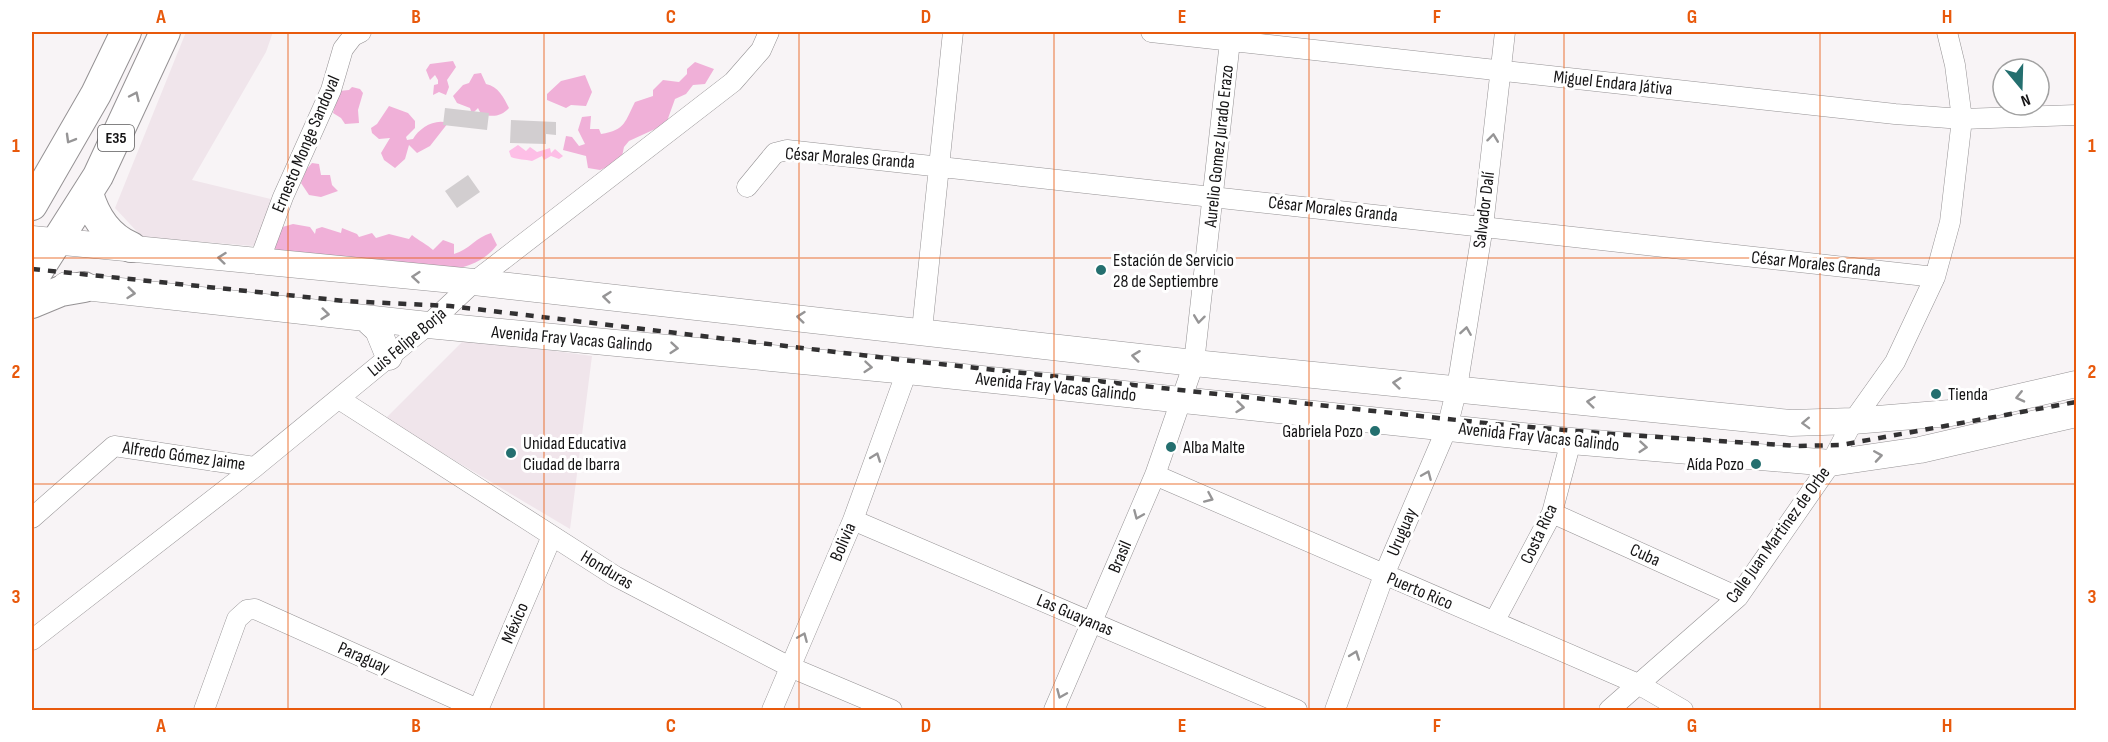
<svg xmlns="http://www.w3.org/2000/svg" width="2108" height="742" font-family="'Sofia Sans Condensed',sans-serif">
<rect width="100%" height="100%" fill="#f8f4f6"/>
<path fill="#f0e5eb" d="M186,32H273L266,52L192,180L275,200L254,246L142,237L115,208Z
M465,339L592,356L570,529L385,419Z"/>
<path fill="#fdbee6" d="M518,145L526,151L530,147L537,152L550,148L551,153L555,149L563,156L559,159L551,156L544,160L542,156L532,161C525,159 518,160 511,157L509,151Z"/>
<path fill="#f0b0d8" d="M453,61L456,67L447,80L449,87L446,95L439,92L433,95L434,85L438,84V80L435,75L430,80L426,70L430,64Z
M695,62L714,69L705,84L693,85L686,94L675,99L666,124L629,141L624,147L621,161L600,170L588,168L586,156L563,150L566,136L572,137L579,146L585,144L578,130L582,117L591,116L590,129H599L601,134C626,130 625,121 635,102L653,96V90L663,80L679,82L687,74V69Z
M481,73L486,84C498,86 504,98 509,108C501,117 492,117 481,114L478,108L472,114L470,108L457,103L453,96L463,85L469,83L474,74Z
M585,75L592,92L586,106L571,105L566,108L547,100V94L561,81Z
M352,87L360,89L363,93L358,110L359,123L345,124L341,118L333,113L339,91L349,90Z
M389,106L408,113L415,121V128L406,137L407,140L413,139C419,128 435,118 448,123L430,146L417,153L409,145L405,159L395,168L384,160L381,153L390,138L379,139L372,133L371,128L377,124Z
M312,163L319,164L321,175H330L332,185L338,191L321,197L309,195L301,183L306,170Z
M293,224L310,227L315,234L316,229L322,227L341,233L342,228L357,234L359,237L372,233L376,238L389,234L409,239L412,235C418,240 428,245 433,250L443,240L454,244V254C469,250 476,237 491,233L497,245C486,260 468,267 451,270L338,260L269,249L279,228Z"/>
<path fill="#d2ced0" d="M445,108L489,113L487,130L443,125Z
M511,120L556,122V135L546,134V144L510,143Z
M468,175L480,192L457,208L445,191Z"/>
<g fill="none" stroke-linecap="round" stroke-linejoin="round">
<defs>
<path id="minor" d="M1151,32L1895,114L1962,119L2076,115
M747,187L775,153L787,150L1935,277
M259,262L283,197L331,90L343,49L353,36L361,32
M922,330L953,32
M339,399L615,576L790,667L892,710
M1155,475L1638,684L1683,710
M1552,513L1738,597
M32,518L114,446L255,467
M853,520L1297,710
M1494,622L1552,513L1571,441
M32,640L255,467L428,325L474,282L733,82L761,50L769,32
M204,710L237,619L247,610L255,609L480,710
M478,710L552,536
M772,710L853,520L907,371
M1054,710L1155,475L1194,363L1231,32
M1335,710L1384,575L1447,428L1457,388L1483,226L1505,32
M1609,710L1738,597L1831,463L1853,421L1895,362L1935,277L1950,222L1962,119L1955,65L1947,32"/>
<path id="major" d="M32,239L474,282L1194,363L1791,423L1853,421L1950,413L2076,384
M66,285L428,325L907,371L1571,441L1831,463L1920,450L2076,414
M365,318L378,330L389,357"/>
<path id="highway" d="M88,193C95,218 108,237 131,247
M32,205L96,94L126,32
M32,280L98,176L165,32
M32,303L61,291L84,287"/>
</defs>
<use href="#minor" stroke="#959294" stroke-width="21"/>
<use href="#major" stroke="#959294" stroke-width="27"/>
<use href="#highway" stroke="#959294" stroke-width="32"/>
<use href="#minor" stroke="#fff" stroke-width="20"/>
<use href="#major" stroke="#fff" stroke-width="26"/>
<use href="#highway" stroke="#fff" stroke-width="30"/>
<path stroke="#323132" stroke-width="4.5" stroke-dasharray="8 8" stroke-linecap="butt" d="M32,269L345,301L450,306L903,360L1494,424L1612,434L1798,446L1841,445L2076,402"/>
</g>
<defs><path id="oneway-chevron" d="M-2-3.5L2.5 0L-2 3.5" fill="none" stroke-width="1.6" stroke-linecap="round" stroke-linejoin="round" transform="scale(1.5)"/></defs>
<g stroke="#969596">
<use href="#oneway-chevron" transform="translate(135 96) rotate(-65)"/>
<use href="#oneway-chevron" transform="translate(1493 138) rotate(-83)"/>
<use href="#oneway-chevron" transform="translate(70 139) rotate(120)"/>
<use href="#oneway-chevron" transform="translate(222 258) rotate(-174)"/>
<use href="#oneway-chevron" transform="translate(416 277) rotate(-175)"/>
<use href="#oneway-chevron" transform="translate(131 293) rotate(6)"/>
<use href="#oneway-chevron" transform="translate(607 297) rotate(-174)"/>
<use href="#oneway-chevron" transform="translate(325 314) rotate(6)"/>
<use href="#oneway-chevron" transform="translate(801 317) rotate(-174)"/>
<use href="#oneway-chevron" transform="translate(1199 319) rotate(97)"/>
<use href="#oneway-chevron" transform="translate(1466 331) rotate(-81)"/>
<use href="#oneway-chevron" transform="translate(674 348) rotate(5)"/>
<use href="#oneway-chevron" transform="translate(1136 356) rotate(-173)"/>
<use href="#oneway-chevron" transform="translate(868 367) rotate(5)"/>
<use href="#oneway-chevron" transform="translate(1397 383) rotate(-174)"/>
<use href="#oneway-chevron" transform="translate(2020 397) rotate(167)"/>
<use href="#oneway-chevron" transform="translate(1591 402) rotate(-174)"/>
<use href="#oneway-chevron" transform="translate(1240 407) rotate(6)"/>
<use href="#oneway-chevron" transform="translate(1806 423) rotate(178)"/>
<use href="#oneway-chevron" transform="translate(1643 447) rotate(5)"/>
<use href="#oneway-chevron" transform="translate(1878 456) rotate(-9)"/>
<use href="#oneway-chevron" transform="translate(876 457) rotate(-70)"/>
<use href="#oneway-chevron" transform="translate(1427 475) rotate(-67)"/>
<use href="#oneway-chevron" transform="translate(1209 498) rotate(24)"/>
<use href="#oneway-chevron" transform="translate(1138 515) rotate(113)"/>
<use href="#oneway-chevron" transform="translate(803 637) rotate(-67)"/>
<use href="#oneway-chevron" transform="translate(1355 655) rotate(-70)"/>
<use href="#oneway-chevron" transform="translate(1061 694) rotate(113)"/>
</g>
<path fill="none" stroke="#e8590c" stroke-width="1.5" stroke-opacity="0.55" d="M288,32V710M544,32V710M799,32V710M1054,32V710M1309,32V710M1564,32V710M1820,32V710M32,258H2076M32,484H2076"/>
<g fill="#246f6f" stroke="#fff" stroke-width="2">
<circle cx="1101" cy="270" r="6"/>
<circle cx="1936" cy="394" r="6"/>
<circle cx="1375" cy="431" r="6"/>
<circle cx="1171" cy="447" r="6"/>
<circle cx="511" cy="453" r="6"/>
<circle cx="1756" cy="464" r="6"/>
</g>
<g text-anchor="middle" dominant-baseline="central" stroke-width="6" stroke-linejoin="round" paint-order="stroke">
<rect fill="#fff" stroke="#5b5a5b" stroke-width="1.5" x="98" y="125" width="36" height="26" rx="4.5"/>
<g font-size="16" font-weight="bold" fill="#151415">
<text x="116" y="138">E35</text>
</g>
<g font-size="18" fill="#151415" stroke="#fff">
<text transform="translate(1613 83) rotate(6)">Miguel Endara Játiva</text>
<text transform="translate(306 144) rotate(-67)">Ernesto Monge Sandoval</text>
<text transform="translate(1219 146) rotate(-84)">Aurelio Gomez Jurado Erazo</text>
<text transform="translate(850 158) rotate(4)">César Morales Granda</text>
<text transform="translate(1333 209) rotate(6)">César Morales Granda</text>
<text transform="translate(1484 210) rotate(-83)">Salvador Dalí</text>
<text transform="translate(1816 264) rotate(6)">César Morales Granda</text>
<text transform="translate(572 339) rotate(5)">Avenida Fray Vacas Galindo</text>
<text transform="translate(407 342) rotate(-40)">Luis Felipe Borja</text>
<text transform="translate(1056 387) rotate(6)">Avenida Fray Vacas Galindo</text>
<text transform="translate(1539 437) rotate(6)">Avenida Fray Vacas Galindo</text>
<text transform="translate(184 456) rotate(8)">Alfredo Gómez Jaime</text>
<text transform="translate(1402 532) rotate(-67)">Uruguay</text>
<text transform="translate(1539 534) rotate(-65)">Costa Rica</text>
<text transform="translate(1778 535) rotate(-54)">Calle Juan Martinez de Orbe</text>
<text transform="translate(843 542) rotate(-67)">Bolivia</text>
<text transform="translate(1645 555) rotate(24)">Cuba</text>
<text transform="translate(1120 557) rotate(-67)">Brasil</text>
<text transform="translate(607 570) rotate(31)">Honduras</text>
<text transform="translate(1420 591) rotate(23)">Puerto Rico</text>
<text transform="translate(1075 615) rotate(23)">Las Guayanas</text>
<text transform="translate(515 623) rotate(-67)">México</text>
<text transform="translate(364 658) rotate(24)">Paraguay</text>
</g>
<g font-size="18" fill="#151415" stroke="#fff" text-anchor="start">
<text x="1113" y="260">Estación de Servicio<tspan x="1113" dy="21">28 de Septiembre</tspan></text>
<text x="1948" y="394">Tienda</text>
<text x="1363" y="431" text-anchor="end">Gabriela Pozo</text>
<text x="523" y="443">Unidad Educativa<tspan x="523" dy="21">Ciudad de Ibarra</tspan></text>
<text x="1183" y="447">Alba Malte</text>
<text x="1744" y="464" text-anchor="end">Aída Pozo</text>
</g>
</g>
<rect width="2108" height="742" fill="none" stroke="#ffffff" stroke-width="66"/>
<g transform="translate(2021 87) rotate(161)"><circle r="28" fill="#ffffff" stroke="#a1a1a1" stroke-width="1.5"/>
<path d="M0-4.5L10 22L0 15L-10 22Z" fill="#246f6f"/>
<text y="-9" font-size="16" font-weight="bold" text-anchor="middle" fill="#151415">N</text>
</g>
<rect x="33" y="33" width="2042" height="676" fill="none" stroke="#e8590c" stroke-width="2"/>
<g font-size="20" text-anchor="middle" font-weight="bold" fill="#e8590c">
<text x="161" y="23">A</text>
<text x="416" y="23">B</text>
<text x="671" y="23">C</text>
<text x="926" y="23">D</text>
<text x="1182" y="23">E</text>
<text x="1437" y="23">F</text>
<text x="1692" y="23">G</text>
<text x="1947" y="23">H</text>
<text x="16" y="152">1</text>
<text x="2092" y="152">1</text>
<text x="16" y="378">2</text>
<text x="2092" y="378">2</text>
<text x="16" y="603">3</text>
<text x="2092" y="603">3</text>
<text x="161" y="732">A</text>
<text x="416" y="732">B</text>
<text x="671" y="732">C</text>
<text x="926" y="732">D</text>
<text x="1182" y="732">E</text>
<text x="1437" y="732">F</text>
<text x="1692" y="732">G</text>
<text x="1947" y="732">H</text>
</g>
</svg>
